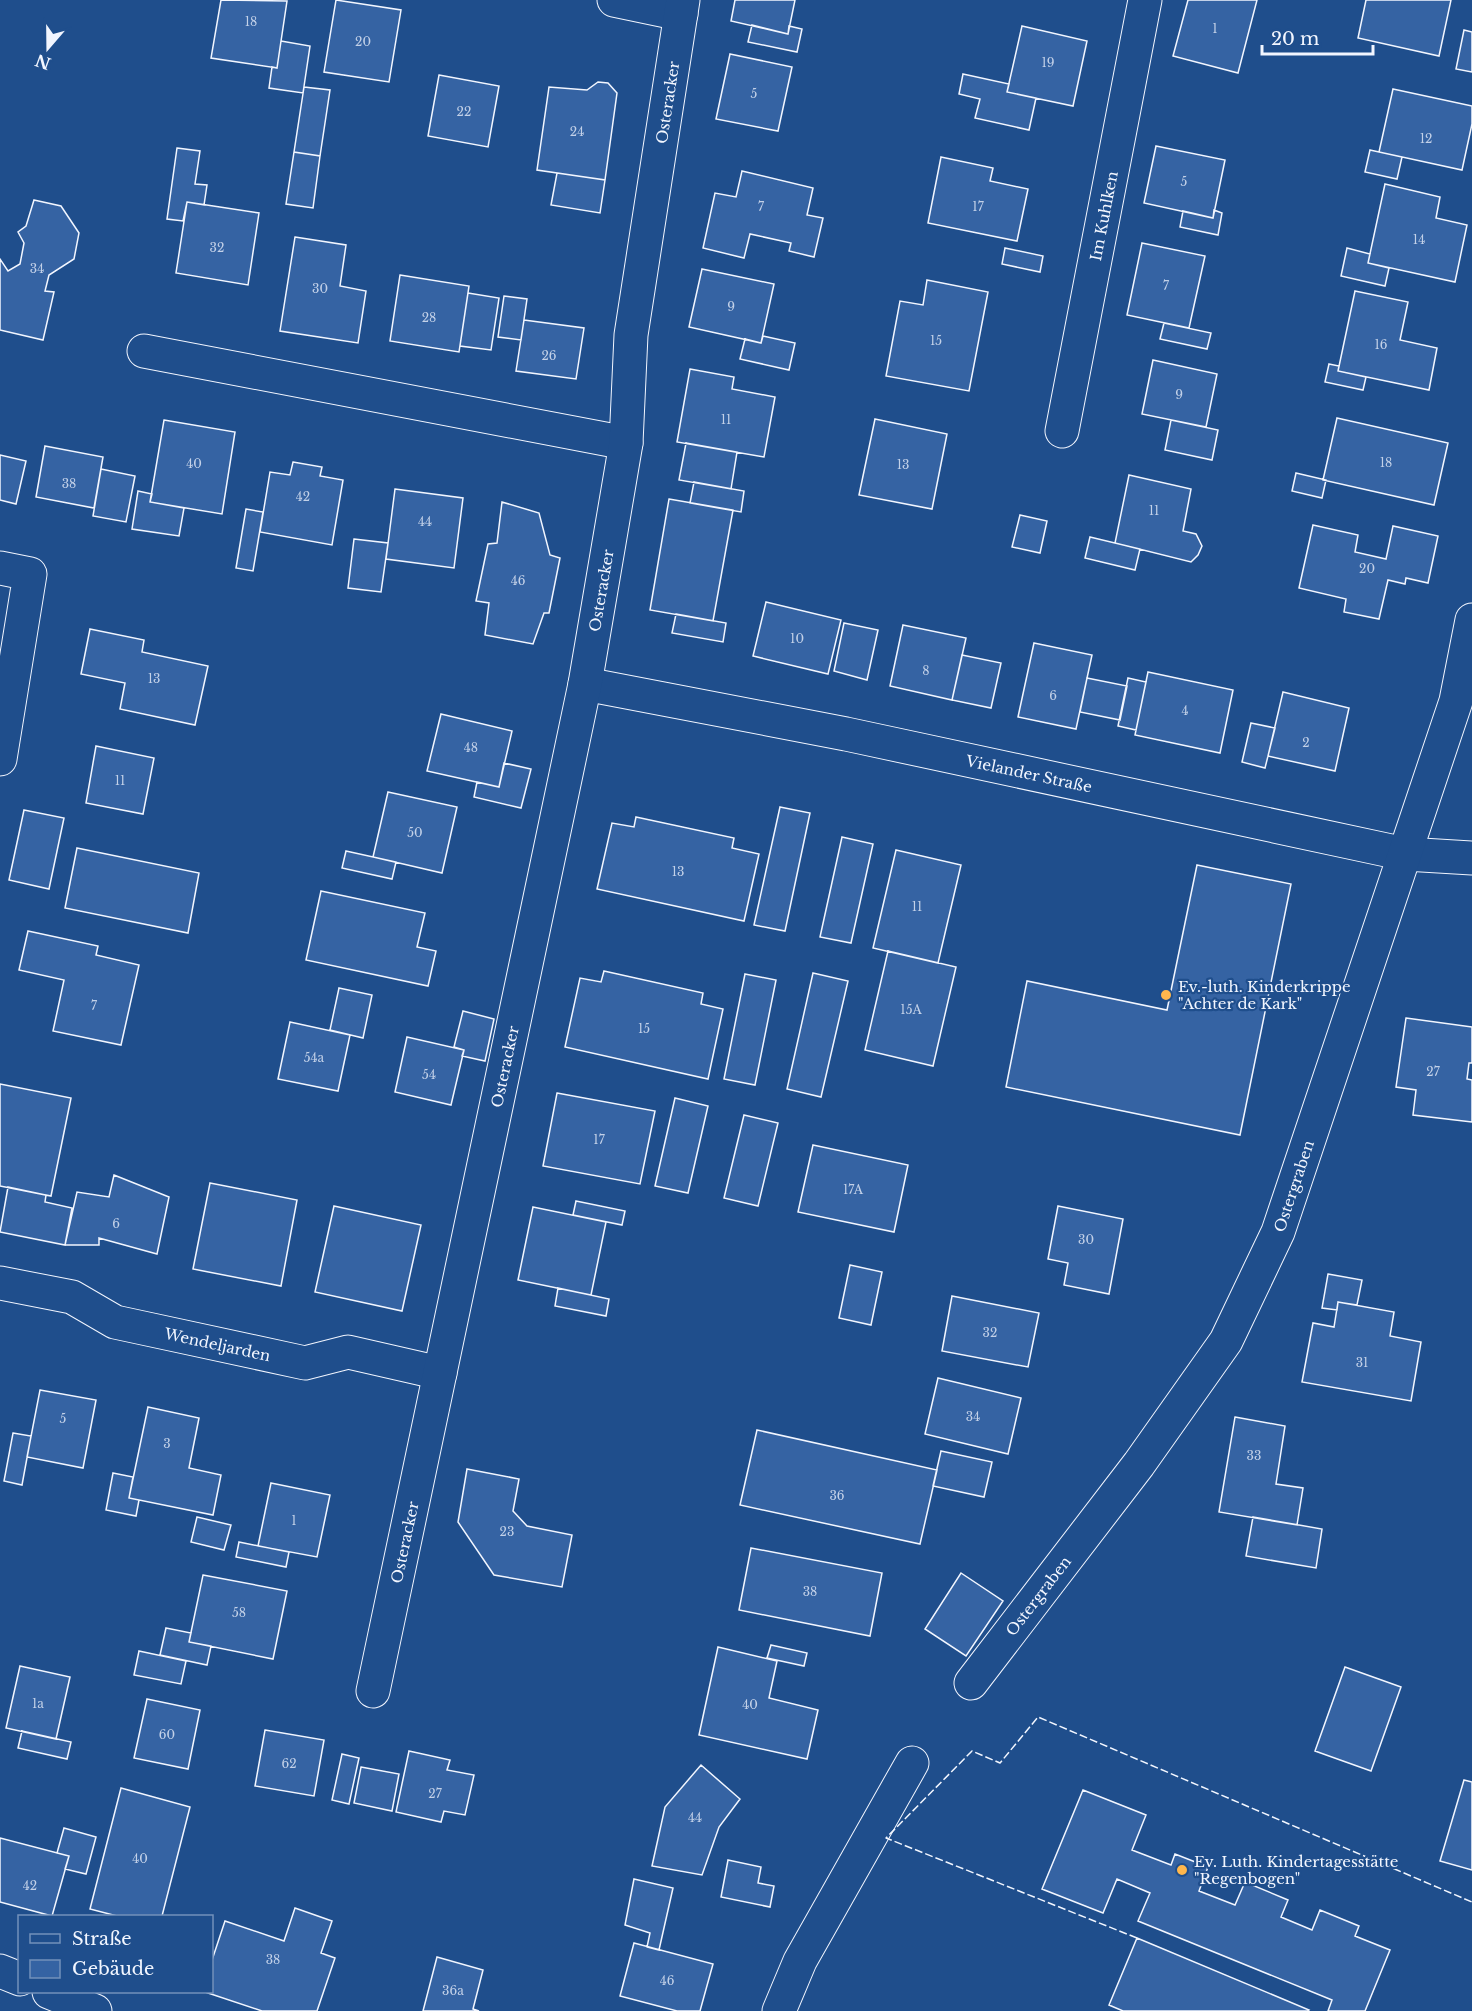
<svg xmlns="http://www.w3.org/2000/svg" width="1472" height="2011" font-family="'Libre Baskerville',serif">
<rect width="100%" height="100%" fill="#1f4e8c"/>
<path fill="#3563a3" stroke="#f2f6ff" stroke-width="1.5" d="M221,0L287,1L277,68L211,58Z
M336,0L401,10L389,82L324,72Z
M735,0H795L788,34L731,21Z
M1188,0H1257L1238,73L1173,56Z
M1366,0H1451L1439,56L1358,38Z
M752,25L788,34L789,26L802,29L797,52L748,42Z
M1022,26L1087,41L1073,106L1007,92Z
M1464,30L1472,32V72L1456,69Z
M281,41L310,46L303,93L269,88L272,67L277,68Z
M730,54L792,67L778,131L716,119Z
M963,74L1009,84L1007,92L1036,98L1029,130L975,118L980,99L959,94Z
M439,75L499,86L488,147L428,136Z
M598,82L608,83L617,93L605,180L537,170L549,87L587,90Z
M304,87L330,90L320,156L294,152Z
M1393,89L1472,106V124L1462,170L1379,152Z
M1156,146L1225,160L1213,218L1144,203Z
M177,148L200,151L195,184L207,185L204,205L187,202L183,221L167,219Z
M1370,150L1402,157L1397,179L1365,172Z
M294,152L320,156L313,208L286,204Z
M941,157L993,168L990,181L1028,189L1017,241L928,223Z
M742,171L813,188L807,215L823,218L814,257L789,251L791,243L750,234L744,258L703,248L715,193L736,197Z
M557,173L605,180L600,213L551,205Z
M1385,184L1440,197L1436,218L1467,225L1455,282L1368,263Z
M34,200L61,206L79,233L74,259L49,275L45,291L54,292L43,340L0,330V259L8,271L20,264L24,243L18,232L26,226Z
M187,202L259,213L248,285L176,273Z
M1214,210L1222,213L1218,235L1180,227L1183,211L1213,218Z
M295,237L346,245L340,286L366,291L358,343L280,331Z
M1142,243L1205,256L1189,328L1127,315Z
M1005,248L1043,256L1040,272L1002,264Z
M1347,248L1370,254L1368,263L1389,268L1385,286L1341,276Z
M702,269L774,284L761,343L689,327Z
M400,275L469,286L459,352L390,341Z
M927,280L988,292L969,391L886,376L900,301L923,305Z
M1355,291L1408,302L1400,340L1437,348L1429,390L1338,371Z
M468,293L499,298L491,350L460,346Z
M504,296L527,299L521,340L498,337Z
M524,320L584,328L576,379L516,371Z
M1164,323L1211,333L1207,349L1160,339Z
M763,336L795,343L789,370L740,359L745,339L761,343Z
M1153,360L1217,374L1206,427L1142,414Z
M1329,364L1339,366L1338,371L1366,377L1363,390L1325,382Z
M690,369L734,377L732,389L775,397L764,457L677,442Z
M1337,418L1448,443L1434,505L1323,480Z
M875,419L947,434L932,509L859,495Z
M164,420L235,432L222,514L150,502Z
M1171,420L1218,430L1212,460L1165,450Z
M686,443L737,452L731,489L679,480Z
M45,446L103,457L94,508L36,497Z
M0,455L26,461L16,504L0,500Z
M293,462L322,467L320,476L343,480L332,545L260,532L270,472L290,475Z
M101,469L135,476L126,522L93,516Z
M1296,473L1326,480L1322,498L1292,491Z
M1129,475L1191,489L1183,531L1196,534L1202,546L1198,555L1191,562L1115,543Z
M694,482L744,491L741,512L690,503Z
M395,489L463,498L454,568L386,559Z
M138,491L152,494L150,502L184,508L179,536L132,529Z
M669,499L733,510L713,621L650,610Z
M502,502L539,513L550,555L560,558L549,613H544L533,644L485,635L489,603L476,601L488,544L497,543Z
M246,509L263,512L253,571L236,568Z
M1020,515L1047,521L1040,553L1012,547Z
M1313,525L1358,535L1355,552L1386,559L1393,526L1438,536L1428,583L1406,578L1405,584L1388,580L1379,619L1344,612L1346,599L1299,588Z
M1090,537L1140,549L1135,570L1085,558Z
M354,539L388,543L381,592L348,588Z
M766,602L841,620L828,674L753,656Z
M676,614L726,623L723,642L672,633Z
M844,623L878,630L867,680L834,671Z
M903,625L966,638L952,700L890,686Z
M90,629L144,640L142,652L208,666L195,725L120,709L125,683L81,674Z
M1034,643L1092,655L1076,729L1018,717Z
M962,655L1001,663L991,708L952,700Z
M1148,672L1233,690L1220,753L1135,735Z
M1087,678L1127,686L1120,720L1080,712Z
M1128,678L1146,682L1136,730L1118,726Z
M1283,692L1349,708L1335,771L1268,756Z
M441,714L512,731L499,787L427,771Z
M1251,723L1275,728L1265,768L1242,762Z
M96,746L154,758L143,814L86,803Z
M504,763L531,769L521,808L474,797L477,782L499,787Z
M388,792L457,807L442,873L373,857Z
M780,807L810,813L785,931L754,925Z
M24,810L64,818L49,889L9,880Z
M636,817L734,838L732,848L759,854L744,921L597,889L612,823L634,827Z
M842,837L873,844L851,943L820,937Z
M77,848L199,873L188,933L65,908Z
M896,850L961,865L938,963L873,948Z
M346,851L396,862L392,879L342,868Z
M1197,865L1291,884L1240,1135L1006,1087L1027,981L1167,1010Z
M321,891L425,913L417,947L436,951L428,986L306,960Z
M28,931L98,946L96,955L139,965L121,1045L53,1031L64,980L19,970Z
M888,951L956,967L933,1066L865,1050Z
M604,971L703,993L701,1004L723,1009L708,1079L565,1047L580,978L601,982Z
M813,973L848,981L821,1097L787,1089Z
M745,974L776,980L755,1085L724,1079Z
M339,988L372,995L363,1038L330,1030Z
M463,1011L494,1019L485,1061L462,1056L464,1050L454,1047Z
M1406,1018L1472,1027V1063H1469L1467,1079L1472,1080V1122L1413,1115L1416,1090L1396,1087Z
M290,1022L350,1035L338,1091L278,1079Z
M407,1037L464,1050L451,1105L395,1092Z
M0,1084L71,1098L51,1196L0,1186Z
M557,1093L655,1111L640,1184L543,1166Z
M675,1098L708,1106L688,1193L655,1186Z
M744,1115L778,1123L758,1206L724,1198Z
M813,1145L908,1165L894,1232L798,1212Z
M114,1175L169,1197L157,1254L99,1238V1245H65L77,1192L109,1197Z
M210,1183L297,1200L281,1286L193,1269Z
M8,1187L46,1195L45,1202L72,1208L65,1245L0,1232Z
M576,1201L625,1211L622,1225L573,1215Z
M334,1206L421,1225L402,1311L315,1292Z
M1058,1206L1123,1219L1109,1294L1064,1285L1068,1263L1048,1259Z
M533,1207L606,1222L591,1295L518,1280Z
M850,1265L882,1272L871,1325L839,1318Z
M1328,1274L1362,1280L1357,1305L1338,1302L1337,1310L1322,1308Z
M558,1288L609,1299L606,1316L555,1306Z
M952,1296L1039,1313L1028,1367L942,1351Z
M1338,1302L1394,1312L1390,1336L1421,1342L1411,1401L1302,1382L1313,1323L1334,1327Z
M938,1378L1021,1398L1008,1454L925,1434Z
M40,1390L96,1400L83,1468L27,1457Z
M148,1407L199,1418L189,1468L221,1475L213,1515L129,1498Z
M1235,1417L1285,1426L1276,1484L1303,1488L1297,1525L1219,1512Z
M757,1430L937,1470L920,1544L740,1505Z
M13,1433L31,1436L22,1485L4,1481Z
M941,1451L992,1462L984,1497L933,1486Z
M467,1469L519,1479L513,1511L527,1526L572,1535L562,1587L494,1575L458,1522Z
M113,1473L133,1477L129,1498L139,1500L136,1516L106,1510Z
M271,1483L330,1495L317,1557L258,1546Z
M197,1517L231,1525L224,1550L191,1542Z
M1253,1517L1322,1529L1316,1568L1246,1556Z
M239,1542L289,1552L286,1567L236,1557Z
M751,1548L882,1573L870,1636L739,1610Z
M961,1573L1003,1601L966,1656L925,1629Z
M203,1575L287,1591L273,1659L189,1642Z
M166,1628L191,1633L189,1642L211,1646L207,1665L160,1655Z
M771,1645L807,1653L804,1666L767,1658Z
M718,1647L777,1661L769,1698L818,1710L807,1759L699,1735Z
M139,1651L186,1661L181,1684L134,1675Z
M20,1666L70,1677L56,1739L6,1728Z
M1345,1667L1401,1687L1371,1771L1315,1751Z
M147,1699L200,1710L188,1769L134,1758Z
M265,1730L324,1740L314,1796L255,1786Z
M22,1731L71,1742L67,1759L18,1748Z
M409,1751L450,1760L447,1770L474,1775L465,1815L444,1811L441,1822L396,1812Z
M342,1754L359,1758L349,1804L332,1800Z
M701,1765L740,1799L719,1827L702,1875L652,1866L665,1807Z
M361,1767L399,1774L392,1811L354,1803Z
M1464,1780L1472,1782V1870L1440,1861Z
M121,1788L190,1807L162,1916H117L90,1909Z
M1083,1790L1146,1815L1132,1850L1171,1865L1175,1854L1208,1867L1199,1891L1235,1905L1245,1882L1288,1900L1281,1917L1312,1930L1320,1910L1359,1926L1355,1936L1390,1950L1365,2011H1328L1332,2000L1138,1921L1150,1893L1117,1879L1103,1913L1042,1889Z
M64,1828L96,1837L86,1874L65,1869L69,1856L57,1853Z
M0,1838L69,1856L52,1916L0,1902Z
M728,1860L761,1867L758,1883L774,1886L770,1907L721,1897Z
M634,1879L673,1888L659,1950L647,1947L650,1933L625,1925Z
M295,1908L332,1921L321,1953L335,1958L317,2011H262L205,1992H212V1960L225,1921L284,1941Z
M1137,1938L1309,2010L1308,2011H1123L1109,2005Z
M634,1943L713,1964L700,2011H677L620,1996Z
M437,1957L483,1970L473,2009L479,2011H423Z"/>
<g fill="none" stroke-linecap="round" stroke-linejoin="round">
<defs>
<g id="minor">
<path d="M614,0L681,14"/>
<path d="M144,351L626,443"/>
<path id="s1" d="M1062,431L1145,0"/>
<path d="M0,568L30,574L0,759"/>
<path id="s2" d="M585,684L846,734L1405,854L1472,858"/>
<path id="s3" d="M0,1283L72,1297L115,1322L305,1363L348,1352L440,1373"/>
<path id="s4" d="M971,1683L1139,1464L1226,1341L1278,1232L1456,701L1472,620"/>
<path id="s5" d="M373,1691L585,684L626,443L631,335L683,0"/>
<path d="M779,2011L800,1961L912,1763"/>
</g>
<path id="tertiary" d="M0,1971L20,1979
M49,1992L95,2011"/>
</defs>
<use href="#minor" stroke="#f2f6ff" stroke-width="35"/>
<use href="#tertiary" stroke="#f2f6ff" stroke-width="35"/>
<use href="#minor" stroke="#1f4e8c" stroke-width="33"/>
<use href="#tertiary" stroke="#1f4e8c" stroke-width="33"/>
<path stroke="#f2f6ff" stroke-width="1.5" stroke-dasharray="8 3" stroke-linecap="butt" d="M1137,1938L886,1838L972,1751L1000,1763L1038,1717L1472,1902"/>
</g>
<g fill="#ffb74d" stroke="#1f4e8c" stroke-width="2">
<circle cx="1166" cy="995" r="6"/>
<circle cx="1182" cy="1870" r="6"/>
</g>
<g text-anchor="middle" dominant-baseline="central" stroke-width="4.5" stroke-linejoin="round" paint-order="stroke">
<g font-size="12" fill="#c3d1e8">
<text x="251" y="21">18</text>
<text x="1215" y="28">1</text>
<text x="363" y="41">20</text>
<text x="1048" y="62">19</text>
<text x="754" y="93">5</text>
<text x="464" y="111">22</text>
<text x="577" y="131">24</text>
<text x="1426" y="138">12</text>
<text x="1184" y="181">5</text>
<text x="761" y="206">7</text>
<text x="978" y="206">17</text>
<text x="1419" y="239">14</text>
<text x="217" y="247">32</text>
<text x="37" y="268">34</text>
<text x="1166" y="285">7</text>
<text x="320" y="288">30</text>
<text x="731" y="306">9</text>
<text x="429" y="317">28</text>
<text x="936" y="340">15</text>
<text x="1381" y="344">16</text>
<text x="549" y="355">26</text>
<text x="1179" y="394">9</text>
<text x="726" y="419">11</text>
<text x="1386" y="462">18</text>
<text x="194" y="463">40</text>
<text x="903" y="464">13</text>
<text x="69" y="483">38</text>
<text x="303" y="496">42</text>
<text x="1154" y="510">11</text>
<text x="425" y="521">44</text>
<text x="1367" y="568">20</text>
<text x="518" y="580">46</text>
<text x="797" y="638">10</text>
<text x="926" y="670">8</text>
<text x="154" y="678">13</text>
<text x="1053" y="695">6</text>
<text x="1185" y="710">4</text>
<text x="1306" y="742">2</text>
<text x="471" y="747">48</text>
<text x="120" y="780">11</text>
<text x="415" y="832">50</text>
<text x="678" y="871">13</text>
<text x="917" y="906">11</text>
<text x="94" y="1005">7</text>
<text x="911" y="1009">15A</text>
<text x="644" y="1028">15</text>
<text x="314" y="1057">54a</text>
<text x="1433" y="1071">27</text>
<text x="429" y="1074">54</text>
<text x="599" y="1139">17</text>
<text x="853" y="1189">17A</text>
<text x="116" y="1223">6</text>
<text x="1086" y="1239">30</text>
<text x="990" y="1332">32</text>
<text x="1362" y="1362">31</text>
<text x="973" y="1416">34</text>
<text x="63" y="1418">5</text>
<text x="167" y="1443">3</text>
<text x="1254" y="1455">33</text>
<text x="837" y="1495">36</text>
<text x="294" y="1520">1</text>
<text x="507" y="1531">23</text>
<text x="810" y="1591">38</text>
<text x="239" y="1612">58</text>
<text x="38" y="1703">1a</text>
<text x="750" y="1704">40</text>
<text x="167" y="1734">60</text>
<text x="289" y="1763">62</text>
<text x="435" y="1793">27</text>
<text x="695" y="1817">44</text>
<text x="140" y="1858">40</text>
<text x="30" y="1885">42</text>
<text x="273" y="1959">38</text>
<text x="667" y="1980">46</text>
<text x="453" y="1990">36a</text>
</g>
<g font-size="15" fill="#f2f6ff" stroke="#1f4e8c">
<text stroke="none"><textPath href="#s5" startOffset="1617">Osteracker</textPath></text>
<text stroke="none"><textPath href="#s1" startOffset="219">Im Kuhlken</textPath></text>
<text stroke="none"><textPath href="#s5" startOffset="1124">Osteracker</textPath></text>
<text stroke="none"><textPath href="#s2" startOffset="453">Vielander Straße</textPath></text>
<text stroke="none"><textPath href="#s5" startOffset="638">Osteracker</textPath></text>
<text stroke="none"><textPath href="#s4" startOffset="596">Ostergraben</textPath></text>
<text stroke="none"><textPath href="#s3" startOffset="228">Wendeljarden</textPath></text>
<text stroke="none"><textPath href="#s5" startOffset="152">Osteracker</textPath></text>
<text stroke="none"><textPath href="#s4" startOffset="110">Ostergraben</textPath></text>
</g>
<g font-size="15" fill="#f2f6ff" stroke="#1f4e8c" text-anchor="start">
<text x="1178" y="986">Ev.-luth. Kinderkrippe<tspan x="1178" dy="17">"Achter de Kark"</tspan></text>
<text x="1194" y="1861">Ev. Luth. Kindertagesstätte<tspan x="1194" dy="17">"Regenbogen"</tspan></text>
</g>
</g>
<rect x="18" y="1915" width="195" height="78" fill="#1f4e8c" stroke="#7391ba" stroke-width="1.5"/>
<rect x="30" y="1934" width="30" height="9" fill="#1f4e8c" stroke="#7391ba" stroke-width="1.5"/>
<text x="72" y="1945" font-size="18" fill="#f2f6ff">Straße</text>
<rect x="30" y="1960" width="30" height="18" fill="#3563a3" stroke="#7391ba" stroke-width="1.5"/>
<text x="72" y="1975" font-size="18" fill="#f2f6ff">Gebäude</text>
<g transform="translate(48 48) rotate(200)" stroke="#1f4e8c" stroke-width="4.5" paint-order="stroke">
<path d="M0-4.5L10 22L0 15L-10 22Z" fill="#f2f6ff"/>
<text y="-9" font-size="16" font-weight="bold" text-anchor="middle" fill="#f2f6ff">N</text>
</g>
<path d="M1262 45v9h111v-9" fill="none" stroke="#f2f6ff" stroke-width="3"/>
<text x="1271" y="45" font-size="18" fill="#f2f6ff" stroke="#1f4e8c" stroke-width="4.5" paint-order="stroke">20 m</text>
</svg>
